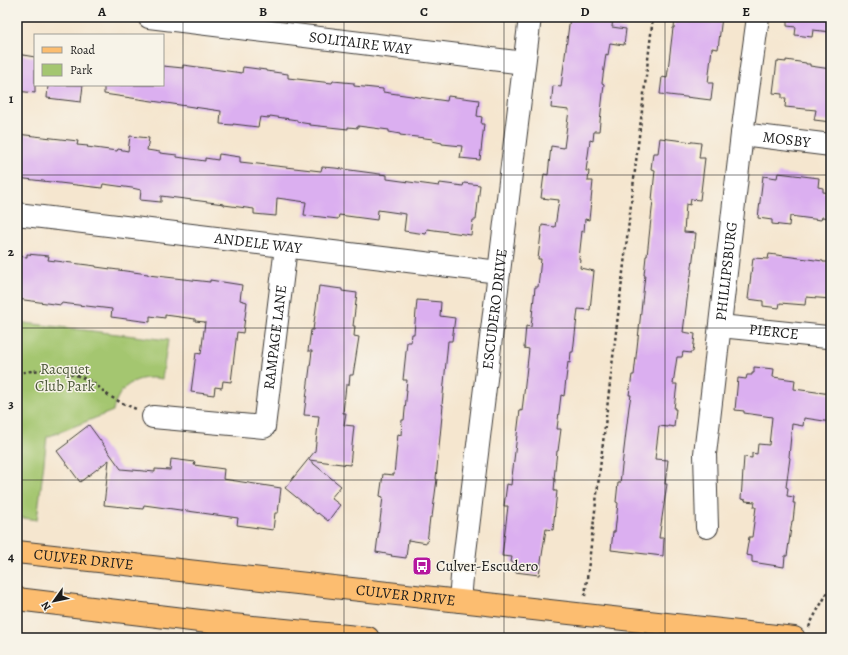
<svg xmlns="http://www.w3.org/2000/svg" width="848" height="655" font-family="Alegreya,serif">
<rect width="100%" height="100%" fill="#f7f3e8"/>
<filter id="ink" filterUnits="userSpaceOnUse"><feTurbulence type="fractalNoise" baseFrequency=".025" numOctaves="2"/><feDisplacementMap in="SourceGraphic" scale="8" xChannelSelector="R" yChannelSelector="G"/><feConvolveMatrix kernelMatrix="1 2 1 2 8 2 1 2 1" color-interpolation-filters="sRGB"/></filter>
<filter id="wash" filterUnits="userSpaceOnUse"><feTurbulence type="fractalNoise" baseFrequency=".012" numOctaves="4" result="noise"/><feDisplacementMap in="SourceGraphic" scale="16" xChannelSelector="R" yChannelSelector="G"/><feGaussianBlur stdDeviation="0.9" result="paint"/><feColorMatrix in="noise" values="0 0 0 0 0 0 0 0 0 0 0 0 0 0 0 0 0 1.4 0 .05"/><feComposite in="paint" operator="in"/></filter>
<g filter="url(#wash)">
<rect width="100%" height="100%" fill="#f5e6cf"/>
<path fill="#a4c670" stroke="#607146" d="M17,322L168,340L162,379C137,374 118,386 113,411L47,437L37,520L17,517Z"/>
<g id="blocks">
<path fill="#dbaff0" d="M570,17H613L612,27L626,29L624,45L610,43L608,55L606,54L602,83L604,84L599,131H594L593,141L590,140L586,171H589L588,181H593L589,220L585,219L584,232L582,231L579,259L581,260L580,268L594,271L590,310L578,309L573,352H571L570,363L568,362L564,396L561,395L557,429H561L558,451H557L554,479H555L554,491H557L553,530L546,529L539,575L515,572L516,563L511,562L512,557L502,556L508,506H504L507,484L511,485L520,410L522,411L529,349L524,348L526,326L531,327L535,287H538L541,259H538L542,225L555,227L559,200L541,198L544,174L548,175L551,146L564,148L569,110L551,108L553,86L561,87Z
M675,17H722L718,49L712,48L708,83H713L711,100L660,94L662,77L667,78L673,28H674Z
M787,17H831V32L813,30L812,37L795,35L796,27L787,26Z
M17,54L35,57V93L17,91Z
M786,60L806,63V64H810V66L831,69V122L814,120L816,110L785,107L786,98H782V94L773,93L777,61L786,62Z
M183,65L242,73L243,67L266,70V71L288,74V78L332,83L333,81L354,83V86L383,89V92L447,101L448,96L479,100L477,116L482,117L481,124H484L480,160L460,158L462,146L442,144V143L432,141L433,139L400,135V134L389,132V130L358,126V128L348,127V129L310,125V124L297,122V120L270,116L269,118L260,117L258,127L233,124V125L220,124L221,111L104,94V85H163V66L183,68Z
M48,85H83L81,102L47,98Z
M17,134L78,141L77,145L88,146L87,147L117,151L118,149L128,151L130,136L149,138L147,150L160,152V153L177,155V157L205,161V158L218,160L219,154L240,157V162L321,171L322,167L335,168L387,175V179L439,186L440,183L463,186L464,183L480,185L476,220H473L471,235L427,229L426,234L404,231L406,214L378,210L377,220L339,215L338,219L304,215L306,202L277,198L276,216L254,214V209L224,205V204L161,196V202L140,200L141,190L132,188L103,184L102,188L17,178Z
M660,138L701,143L699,158H705L700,200L691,199L690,205L686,204L684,232L696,233L691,276H690L683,332L695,334L693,352H691V353L683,352L682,357H677L673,384H677L674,409H676L674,427L668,426V427L659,426L655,459L668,460L665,484H667L659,538H664L663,556L611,550L613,532H615L618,503L616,502L618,483H620L622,466L629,407L631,395H629L632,375H634L645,275H644L646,256H647L653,200H652L655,170L651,169L653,153H658Z
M778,173L819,178L818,187L823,188V192L831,193L830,218L822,217L821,220L790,216L789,226L772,224V220L758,218L763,176L777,178Z
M27,254L49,256L48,260L96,266V267L148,274V275L210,282V280L242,285L240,300L247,302L243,333L237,332L231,382L223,381L222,388L215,387L214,395L191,392L196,353L201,354L205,322L195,321V319L165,315V318L150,316V322L111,317L112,309L61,303V305L17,299V256L27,257Z
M769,254L823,261V262H831V299L806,297L805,305L780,303L779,308L763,306V301L748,299L753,258L768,259Z
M319,286L342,289V291L357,293L353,326H355L354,336L359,337L353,375H350L349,385H346L343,413H346L344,425L354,426L350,465L309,460L341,486L331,498L340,505L328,521L318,513L317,514L285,488L315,451L319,416L304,415L312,351H308L311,330H313Z
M417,300L441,302L440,316L455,318L452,341H448L442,405H443L436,479H437L432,517H430L427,543L408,540L406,558L391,556L392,555L376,552L383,497L380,496L383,474L394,475L398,434L401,435L402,420H404L407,390H406L407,380H403L407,342H411L412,334H414Z
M754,367L774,369L773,377L795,380L794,389L831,394V422L804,418L803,426L792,424L789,457L790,458L786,487L788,488L787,496L794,497L793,503H795L793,521H792L787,556H785L784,567L752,562V556L746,555L749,537H752L756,507H754L755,502L745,501L746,500L741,499L744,457L752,458V453L757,454L758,444L769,445L772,417L744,413V411L735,410L738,378L746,379L747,375H752V373H754Z
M89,425L121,469L155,472V469L170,470L171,459L195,462L194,465L224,469L223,479L281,488L278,513H275L273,530L237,525L238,518L144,505L143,509L104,505L109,460L80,482L57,451L69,442L68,441Z"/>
</g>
</g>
<g filter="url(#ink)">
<use href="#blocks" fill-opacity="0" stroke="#3d3a37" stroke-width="1"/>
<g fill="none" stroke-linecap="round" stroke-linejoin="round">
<defs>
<g id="minor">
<path id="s1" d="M149,17L524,63"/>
<path id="s2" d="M742,134L831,145"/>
<path id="s3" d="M17,214L499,272"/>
<path id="s4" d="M720,326L827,337"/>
<path id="s5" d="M153,417L264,427L286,247"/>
<path id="s6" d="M707,527L705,454L742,134L758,17"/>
<path id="s7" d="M460,601L462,577L530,17"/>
</g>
<g id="major">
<path id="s8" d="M17,552L794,638"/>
<path d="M17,599L233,625L368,638"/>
</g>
</defs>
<use href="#minor" stroke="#3d3a37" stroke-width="24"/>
<use href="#major" stroke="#3d3a37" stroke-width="24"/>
<path stroke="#3d3a37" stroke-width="2.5" stroke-dasharray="3 3" stroke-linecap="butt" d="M17,374C40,367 70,370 92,382C98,386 103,391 108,395C117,401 127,405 136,409
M585,596L653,17
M809,627C815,613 824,600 831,586"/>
<use href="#minor" stroke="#fff" stroke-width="22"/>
<use href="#major" stroke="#fcbd6f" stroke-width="22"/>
</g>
</g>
<path fill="none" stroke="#1c1c1c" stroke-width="1" stroke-opacity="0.55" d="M183,17V638M344,17V638M504,17V638M665,17V638M17,175H831M17,328H831M17,480H831"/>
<defs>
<symbol id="bus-square" viewBox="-11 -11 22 22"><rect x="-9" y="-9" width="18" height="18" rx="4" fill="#b5179e" stroke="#f7f3e8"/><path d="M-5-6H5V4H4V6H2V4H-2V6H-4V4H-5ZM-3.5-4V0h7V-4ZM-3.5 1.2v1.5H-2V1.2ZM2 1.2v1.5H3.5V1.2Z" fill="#fff"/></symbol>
</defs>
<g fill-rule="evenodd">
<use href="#bus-square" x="411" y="555" width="22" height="22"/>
</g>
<g text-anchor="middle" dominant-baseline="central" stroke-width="3" stroke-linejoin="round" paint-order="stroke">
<g font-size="15" fill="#1c1c1c" stroke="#f7f3e8">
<text stroke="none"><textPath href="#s1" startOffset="213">SOLITAIRE WAY</textPath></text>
<text stroke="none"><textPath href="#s2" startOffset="45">MOSBY</textPath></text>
<text stroke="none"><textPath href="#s3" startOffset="243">ANDELE WAY</textPath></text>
<text stroke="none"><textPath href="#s6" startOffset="257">PHILLIPSBURG</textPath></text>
<text stroke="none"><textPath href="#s7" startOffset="294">ESCUDERO DRIVE</textPath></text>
<text stroke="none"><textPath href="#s4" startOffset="54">PIERCE</textPath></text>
<text stroke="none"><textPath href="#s5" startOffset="202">RAMPAGE LANE</textPath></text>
<text stroke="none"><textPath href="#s8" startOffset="67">CULVER DRIVE</textPath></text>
<text stroke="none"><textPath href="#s8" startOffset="391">CULVER DRIVE</textPath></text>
</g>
<g font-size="15" fill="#4c5839" stroke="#f7f3e8">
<text x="65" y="369">Racquet<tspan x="65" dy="17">Club Park</tspan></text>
</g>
<g font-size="15" fill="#1c1c1c" stroke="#f7f3e8" text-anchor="start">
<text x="436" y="566">Culver-Escudero</text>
</g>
</g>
<rect width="848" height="655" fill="none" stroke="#f7f3e8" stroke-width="44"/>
<rect x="34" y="34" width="130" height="52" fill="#f7f3e8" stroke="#9f9d96"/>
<rect x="42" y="47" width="20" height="6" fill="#fcbd6f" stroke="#9f9d96"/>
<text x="70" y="54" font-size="12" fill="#1c1c1c">Road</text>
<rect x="42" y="64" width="20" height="12" fill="#a4c670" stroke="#9f9d96"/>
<text x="70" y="74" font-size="12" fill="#1c1c1c">Park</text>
<g transform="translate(54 601) rotate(237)" stroke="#f7f3e8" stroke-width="3" paint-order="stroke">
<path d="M0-3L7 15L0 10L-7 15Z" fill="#1c1c1c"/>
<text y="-6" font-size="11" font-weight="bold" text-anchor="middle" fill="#1c1c1c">N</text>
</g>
<rect x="22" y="22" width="804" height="611" fill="none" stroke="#1c1c1c" stroke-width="1.5"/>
<g font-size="13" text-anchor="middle" font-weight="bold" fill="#1c1c1c">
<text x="102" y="16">A</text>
<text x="263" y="16">B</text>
<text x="424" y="16">C</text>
<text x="585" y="16">D</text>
<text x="746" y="16">E</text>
<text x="11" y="103">1</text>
<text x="11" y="256">2</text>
<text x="11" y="408">3</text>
<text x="11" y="561">4</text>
</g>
</svg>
